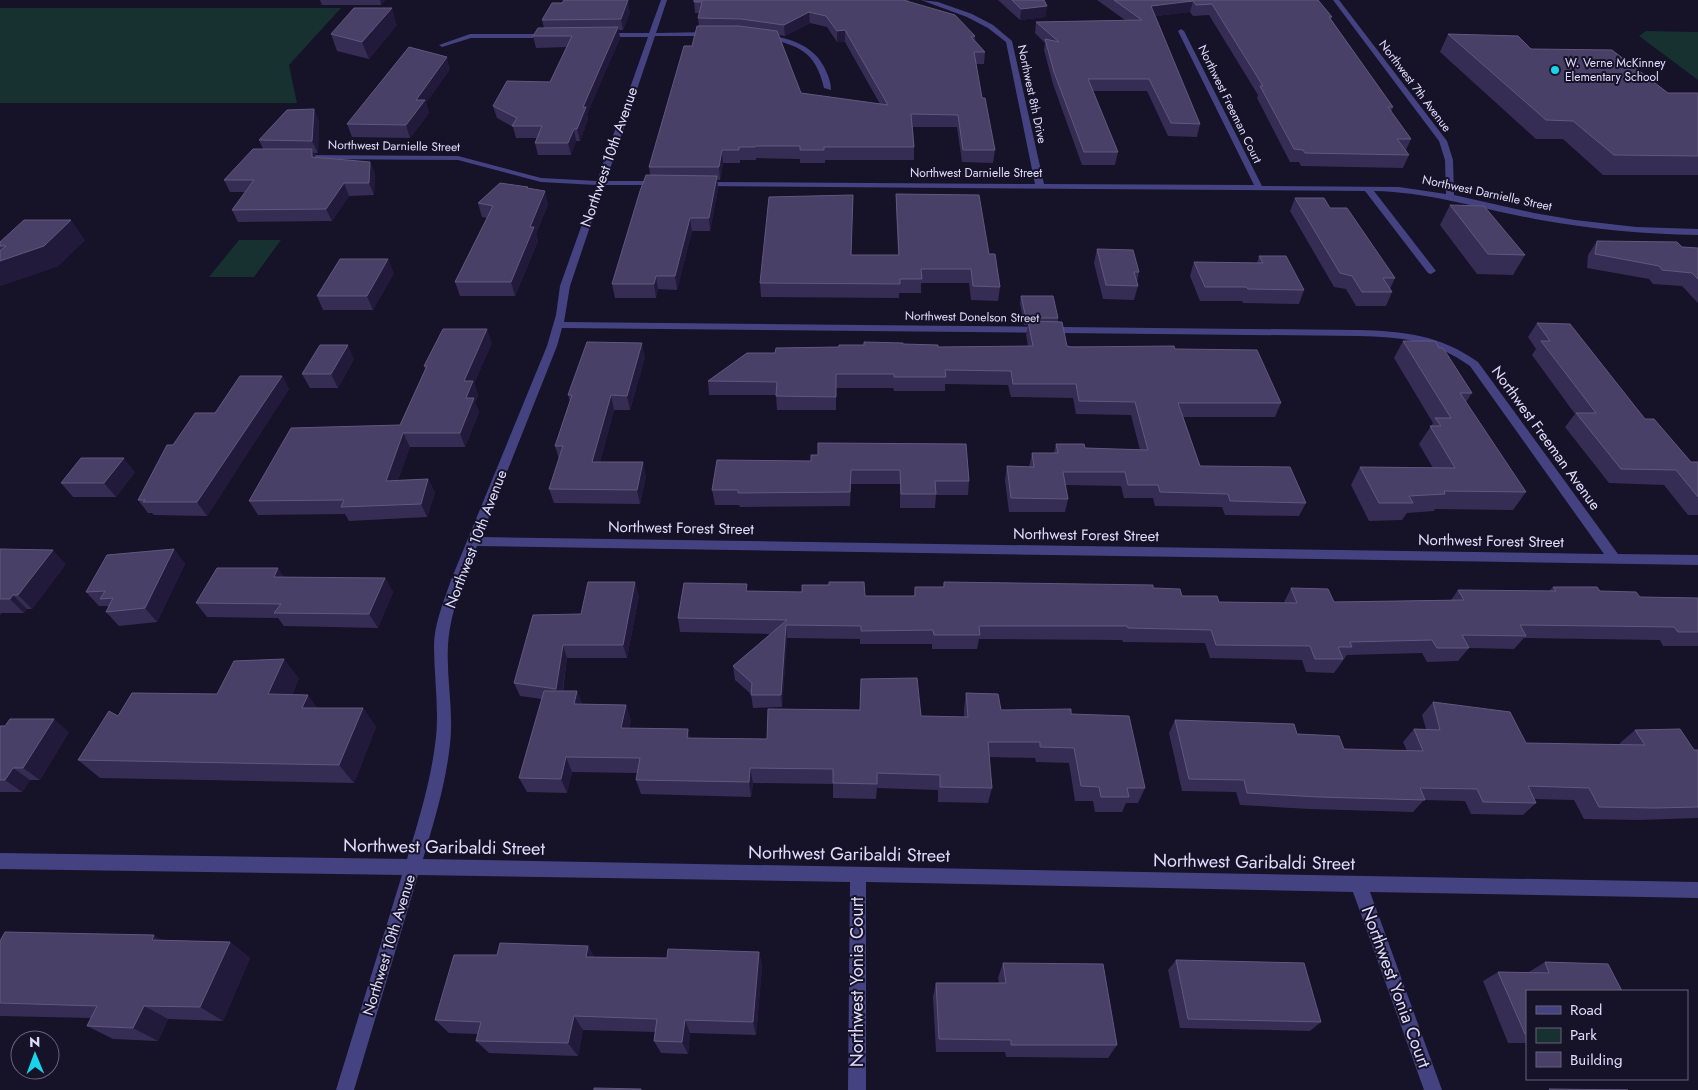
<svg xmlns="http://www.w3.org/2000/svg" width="1698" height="1090" font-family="Jost,sans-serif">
<rect width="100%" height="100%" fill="#161228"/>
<path fill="#163130" d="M0,8H341L289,65L297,103H0Z
M1646,31L1698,32V80L1639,36Z
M239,240H281L254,277H209Z"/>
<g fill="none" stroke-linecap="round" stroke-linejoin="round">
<path fill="#454282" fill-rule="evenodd" d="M661,0H667L656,33L711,32L714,34L711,36H655L606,181H659L663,183L659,185H604L570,286L564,322L1358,330C1403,331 1440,335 1478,362L1618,554L1698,555V565L477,546C465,577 450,611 448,645C446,678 454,711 450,744C446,783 434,822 423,859L1698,882V898L1370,892L1442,1090H1424L1353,892L866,882V1090H848L850,882L418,875L354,1090H336L402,875L0,869V853L407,859C418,822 430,784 435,745C440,712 434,679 434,646C434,624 444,601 451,580L547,346L556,315L560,286L596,185L541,182L458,160L300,159L296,157L300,155L458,156L541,178L597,181L648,37H603L600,35L603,33H649ZM562,328L1358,336C1401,337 1434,340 1470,366L1604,554L481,537L557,346Z
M921,0L938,2L972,14L993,25L1012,41L1044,184L1254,185L1178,31L1181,29L1184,31L1262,186L1399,187L1446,194L1445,160L1439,141L1333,0H1339L1447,141L1453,160L1454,195L1534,213L1575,220L1636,227L1698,229V235C1643,234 1589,229 1535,219C1481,209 1429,192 1374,191L1436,271L1431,274L1428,273L1365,191L699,186L698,184L702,182L1035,184L1006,42L988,28L967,17Z
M470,34H551L554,36L551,38H471L442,47L439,45Z
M765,34C791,39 815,45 826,71C829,77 831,84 831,90L824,88C815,50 799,46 763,37L762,36Z"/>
</g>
<path fill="#362d54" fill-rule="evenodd" d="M320,0H385L381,5H322Z
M694,0H910L907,1L975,36V40L985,52L984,64H976L982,98L995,150L993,163L962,162L957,127H913L914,147V160H825V163H800V159L756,158V160H740V163H723L720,180H717L718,189L710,231H692L677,290L658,289L656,298H615L612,284L650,175L649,167L699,26L698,18L700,13H695ZM810,23L827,27L837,42H845L880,104L801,93L779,35L785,36Z
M998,0H1044L1047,6L1045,17L1020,20Z
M1097,0H1318L1332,17L1331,19L1393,107L1391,112L1411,139L1406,150L1409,155L1403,168L1301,166L1299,162H1290L1257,98L1258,95L1209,15L1193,16L1190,12L1155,16L1200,124L1197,137L1168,136L1147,91H1093L1118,152L1115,165H1082L1053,84L1044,50L1045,43L1035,33L1036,22L1125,20Z
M630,12L623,30H618L620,38L587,114L588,119L580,141H576L571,155H538L535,143L537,138H516L513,127L497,118L493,106L550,82L567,47L536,48L533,36L544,28L542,20Z
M397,25L369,59L337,51L331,34Z
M1448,34L1531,49L1668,93H1698V175H1603L1563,139H1536L1440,52Z
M450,69L426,103L429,113L410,138L352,137L347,124Z
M314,109L319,122L318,153H314L316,157L370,162L375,174L374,195L349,196L332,221L238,222L232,210L245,192H230L224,180L263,149L259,140Z
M528,188L548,204L536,234L538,241L515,296H460L455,282L487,218L482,217L478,203Z
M896,194L989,254L1000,287L998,301L971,300L969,283H921V293H899V298L761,297L760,283L853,195L851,255H898L896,207Z
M1295,198L1330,208L1395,278L1390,289L1392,292L1386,306H1356L1346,289L1334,287L1290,211Z
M1450,205L1525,255L1513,275L1477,274L1440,225Z
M85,240L58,266L0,286V242Z
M1597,241L1682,247L1698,248V303L1682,286L1653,284L1649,279L1587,268L1588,255Z
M1097,249L1139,272L1137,282L1138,286L1134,300L1103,299L1094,263Z
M1259,256L1304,290L1299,304L1243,303L1242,301H1200L1190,276L1194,262L1257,263Z
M394,273L373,310H323L317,296Z
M1021,296L1058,318V321L1067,346L1175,349L1281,403L1275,417H1183L1200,466L1306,503L1299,516L1225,515L1222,507L1155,506L1153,498H1124L1121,486L1065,485L1068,499L1065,512H1009L1005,480L1007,466L1029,467L1032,453H1054L1056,444L1085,448L1140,450L1131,415L1076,414L1073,398L1011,397L1008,385L945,384V391H894L893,388H836V410H777L776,395H709L708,381L775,353L839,347L903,344L938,347L1028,346L1026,335L1028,325H1024L1020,303Z
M1537,323L1645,419L1691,462H1698V515H1688L1664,485L1609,483L1565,427L1575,414L1532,355L1536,349L1528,337Z
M1403,341L1439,348L1472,393L1466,402L1526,492L1513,510L1435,509L1434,511L1407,513L1402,520L1369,521L1351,485L1360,467L1433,468L1419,444L1433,423L1394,358Z
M492,343L474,383L478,395L475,403L479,412L465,447H410L398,480L428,479L435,493L427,517L349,521L345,514L258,515L249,501L400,425L425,369L424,366Z
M645,357L630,410H614L600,462L646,476L640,504L554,503L549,489L559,459L555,446L570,401L568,395Z
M354,359L338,388H310L302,374Z
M282,376L289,389L207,516L154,515L152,513H148L138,500L173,445L215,413Z
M811,455L969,481L968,495H936L935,508H900V484H851L850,506L740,507L739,505H715L712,490L811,461Z
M135,472L116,497H73L61,483Z
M0,549L66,564L32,609H27L24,613H1L0,615Z
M174,549L185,564L157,622L119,626L106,612L108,607L107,606H99L86,592Z
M284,577L385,578L393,592L378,628L284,626L278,618L207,617L196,603Z
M944,582L1153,588L1182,596L1219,602L1284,603V602L1291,588L1334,602L1451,600L1458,590L1549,591L1553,587L1600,591L1640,597L1698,598V646H1663L1660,640L1524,638L1514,649L1469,648L1458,661L1427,662L1422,653L1347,655L1334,673L1306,672L1302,660L1210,658L1205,643L1123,642L1122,640L979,639L977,649H932V644H860V639L787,638L782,707L753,708L751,694L735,680L733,666L772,634L680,632L678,618L748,591L865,596H914L915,587H943Z
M639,595L627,658H567L563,691H577L582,704L626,705L631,721L629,728L688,729L690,738L767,739L921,716L964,717V709L966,693L1001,710L1071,714L1145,788L1138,803H1126L1122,812H1095L1093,801H1075L1069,763L1036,762L1035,758L989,757L992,788L988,803L938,802V790L877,788L876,799L833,798V784L753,783L751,797L641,794L636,780L637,773L572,772L567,793L527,792L519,778L542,699L520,696L514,683L581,614Z
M299,678L292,695L317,708H363L376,727L354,783L100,778L78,760L118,716L217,694Z
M1433,702L1526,743L1621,745L1620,743L1635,730L1694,750H1698V818L1638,820L1584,819L1574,800L1534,799L1536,803L1523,815L1471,814L1465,801L1424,800L1413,812L1309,809L1240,805L1236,792L1182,791L1169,733L1175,720L1297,734L1344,749L1407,751L1403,742L1414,729H1426L1422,715Z
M0,726L69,732L40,780H30L22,792H0Z
M161,940L230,942L250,958L223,1021L168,1019L158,1041L113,1039L87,1026L91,1018L0,1016V941Z
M588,946L594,957L667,958L759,952L762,967L756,1035L690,1033L688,1054L661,1053L654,1041L655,1032L583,1030L578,1056L489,1053L476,1041L477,1034L449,1033L435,1020L497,955Z
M1176,960L1321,1022L1310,1031L1180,1028L1168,970Z
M1545,962L1608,964L1527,991V1043H1508L1483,981L1498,972H1529Z
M1003,963L1117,1045L1108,1058L1006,1057L1005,1052H936L933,997L936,983H999L998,978Z"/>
<path fill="#211a3b" d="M380,0H385L381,5Z
M628,0L630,12L623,30L621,19Z
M1193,1L1190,12L1148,17L1151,6Z
M1047,6L1045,17L1020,20L1021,9Z
M392,8L397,25L369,59L362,42Z
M809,12L810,23L785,36L784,25Z
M618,27L620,38L587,114L588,119L580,141L577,129L583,107Z
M845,30V42H837V31Z
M447,57L450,69L426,103L429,113L410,138L406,125L416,100Z
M314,109L319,122L318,153L312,141Z
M574,129L576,141L571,155L568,143Z
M312,149L317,161L312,157Z
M722,150L723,163L720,180L719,167Z
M370,162L375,174L374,195L369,183Z
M717,176L718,189L710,231L709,218Z
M344,183L349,196L332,221L326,209Z
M545,191L548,204L536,234L538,241L515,296L511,282L530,227Z
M690,218L692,231L677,290L675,276Z
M71,220L85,240L58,266L0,286V261Z
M388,259L394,273L373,310L367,296Z
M656,276L658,289L656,298L654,284Z
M487,329L492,343L474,383L478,395L475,403L479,412L465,447L460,433L466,398L464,381Z
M642,343L645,357L630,410L627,396Z
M348,345L354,359L338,388L331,374Z
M282,376L289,389L207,516L197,502Z
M611,395L614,410L596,476L592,462Z
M403,433L410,447L393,494L386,481Z
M124,458L135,472L116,497L104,483Z
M643,462L646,476L640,504L637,490Z
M428,479L435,493L427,517L421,504Z
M174,549L185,564L157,622L145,608Z
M53,550L66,564L32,609L18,595Z
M278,568L288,582L274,577Z
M385,578L393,592L378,628L369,614Z
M635,582L639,595L627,658L623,645Z
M13,595L27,609L24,613L10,599Z
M786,625L787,638L782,707L781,695Z
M563,645L567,658L561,701L556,689Z
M284,659L299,678L284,713L268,694Z
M577,691L583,707L574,704Z
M308,695L322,714L302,708Z
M626,705L631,721L626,743L621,728Z
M363,708L376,727L354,783L339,765Z
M54,719L69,732L40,780L23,768Z
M688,729L692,745L687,738Z
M566,757L572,772L567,793L561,779Z
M13,768L30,780L22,792L5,780Z
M750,768L753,783L751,797L749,782Z
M154,935L177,950L152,940Z
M230,942L250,958L223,1021L200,1007Z
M588,946L596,961L586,957Z
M759,952L762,967L756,1035L753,1022Z
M144,1006L168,1019L158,1041L133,1028Z
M574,1016L583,1030L578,1056L568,1043Z
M685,1020L690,1033L688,1054L682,1042Z"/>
<path fill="#484066" stroke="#60587d" d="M564,0H628L621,19L542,20L552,3H562Z
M694,0H903L955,15L975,36L971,37L985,52H974L982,98H985L995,150H963L958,115L911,114L914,147H824V150H800V146H756L755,147H739V150H722L719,167H649L684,46H692L697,26H739L777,31L801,93L888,105L845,30L837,31L826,16L809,12L784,25L741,19L698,18L702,2H694Z
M1012,0H1044L1047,6L1021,9Z
M1114,0H1318L1332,17H1329L1393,107H1388L1411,139H1397L1409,155L1305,153L1303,150L1294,149L1260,86H1263L1212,4L1196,5L1193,1L1151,6L1200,124L1171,123L1149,79H1088L1118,152H1084L1054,72L1045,39L1059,42L1036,22L1142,20Z
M354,8H392L362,42L331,34Z
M618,27L583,107H586L577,129H574L568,143H535L542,126H512L517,118L493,106L507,81L550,82L572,36H533L538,28Z
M1448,34L1518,36L1531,49L1612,50L1668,93H1698V156L1614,155L1573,121L1546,120Z
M409,47L447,57L416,100H425L406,125L347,124Z
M314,109L312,141L259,140L287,110Z
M253,149H312V157L370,162L369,183H344L326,209L232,210L254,180H224Z
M646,175L717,176L709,218H690L675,276H656L654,284H612L640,191Z
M500,183L528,187L527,188L545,191L530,227H534L511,282H455L493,206L478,203Z
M896,194L979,195L989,254H995L1000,287L973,286L971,269H921L922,279H900V284L760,283L769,197L853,195L851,255H899Z
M1295,198H1324L1330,208H1347L1395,278H1383L1392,292H1362L1352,276L1340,273Z
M1450,205L1484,206L1525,255L1488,254Z
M24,220H71L44,246L0,261V251L6,246H0V242Z
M1597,241L1677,242L1682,247L1698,248V279L1692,273L1662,270L1659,266L1595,254Z
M1097,249L1133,250L1139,272H1134L1138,286L1106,285Z
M1259,256H1286L1304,290L1248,289L1246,287H1205L1194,262L1263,263Z
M340,259H388L367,296H317Z
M1021,296H1053L1058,318H1026Z
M1028,321L1062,322L1067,346L1071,347L1174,346L1175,349L1257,350L1281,403H1178L1200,466L1290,467L1306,503L1230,501L1228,494L1160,492L1158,485H1128L1125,472H1063L1068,499L1011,498L1007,466L1034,467L1032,453H1058L1056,444H1084L1085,448L1148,450L1135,402L1079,401L1076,384H1013L1011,371L945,370L946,377H894V374H836V397L776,396L777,382L708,381L747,353H775L776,348L839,347V345H864V342L903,343V344L938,345V347L1033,346Z
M1537,323L1570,324L1645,419H1654L1691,462H1698V497L1676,470L1621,469L1576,413H1596L1541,341H1550Z
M443,329H487L464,381H473L466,398H474L460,433H403L386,481L428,479L421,504L341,507L344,500L249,501L291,428L400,425L427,366H424Z
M1403,341H1435L1439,348H1443L1472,393H1460L1526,492L1444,491L1445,494L1409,496L1413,503H1379L1360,467L1455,468L1430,426H1441L1435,418H1451Z
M587,342L642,343L627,396L611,395L592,462H643L637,490L549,489L563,446H555L572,395H568Z
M320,345H348L331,374H302Z
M240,376H282L197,502H143L145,500H138L167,445H173L195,413H215Z
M818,443L966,444L969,481H935L936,494H901L900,470H851L850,492L738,493V490H712L717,460L811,461V455H818Z
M81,458H124L104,483H61Z
M0,549L53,550L18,595H13L10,599H0Z
M174,549L145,608L106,612L113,598L100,599L105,591L86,592L107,555Z
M217,568H278L274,577L385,578L369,614L274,613L281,604L196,603Z
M588,582H635L623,645H563L556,689L514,683L533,615L581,614Z
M829,582H864L865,596H915V587H944V582L1153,585V588L1180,589L1182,596H1217L1219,602L1297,603L1291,588L1328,589L1334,602L1464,600L1458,590L1556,591L1553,587H1597L1600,591L1636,592L1640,597L1698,598V632H1678L1674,627L1520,625L1526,636L1462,635L1469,648H1437L1432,640L1350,642L1352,647H1338L1343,659H1315L1310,646L1216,645L1211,630L1128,628L1127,626H979L980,635H934L933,630L861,631V626L786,625L781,695H751L752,683L733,666L787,620L678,618L684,583L747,584L746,591L802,592V585H829Z
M284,659L268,694L308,695L302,708H363L339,765L78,760L109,711L118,716L132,693L217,694L234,661Z
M917,678L921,716L968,717L966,693L998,694L1001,710L1071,709V714L1129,716L1145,788H1127L1129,797H1101L1099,787L1081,786L1074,748L1040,747V742H988L992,788L940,787V775L877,773V784L833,783V769L750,768L749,782L636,780L640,758L566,757L561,779L519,778L544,691H577L574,704L626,705L621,728L688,729L687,738L767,739L768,709L860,710L861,679Z
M1433,702L1510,712L1526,743L1645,745L1635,730L1680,729L1694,750H1698V807L1654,808L1599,807L1589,788L1528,786L1536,803L1483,802L1477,789L1420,788L1425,800L1318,797L1247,793L1244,780L1189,779L1175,720L1294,724L1297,734L1339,736L1344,749L1423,751L1414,729L1440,730Z
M10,719H54L23,768H13L5,780H0V726H5Z
M5,932L154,935L152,940L230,942L200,1007L144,1006L133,1028L87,1026L97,1006L0,1003V941Z
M500,943L588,946L586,957L667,958L668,949L759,952L753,1022L685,1020L682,1042L654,1041L657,1019L574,1016L568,1043L476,1041L481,1022L435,1020L454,955H497Z
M1176,960L1304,963L1321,1022L1188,1019Z
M1545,962L1608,964L1622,991H1527V1034H1525L1498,972L1549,973Z
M1003,963L1103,964L1117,1045H1011V1040L939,1039L936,983H1006Z
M594,1088L641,1089V1090H594Z
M1549,1089L1628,1090H1550Z"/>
<circle fill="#19d3eb" stroke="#161228" stroke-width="2" cx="1555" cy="70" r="5"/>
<g text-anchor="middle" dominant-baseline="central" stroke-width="4" stroke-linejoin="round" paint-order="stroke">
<g font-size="12" fill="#e0dcfc" stroke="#161228" text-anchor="start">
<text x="1565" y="63">W. Verne McKinney<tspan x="1565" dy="14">Elementary School</tspan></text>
</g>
<g font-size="12" fill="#e0dcfc" stroke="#161228">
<text transform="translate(1415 86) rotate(53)">Northwest 7th Avenue</text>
<text transform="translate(1032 94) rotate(78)">Northwest 8th Drive</text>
<text transform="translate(1230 104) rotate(64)">Northwest Freeman Court</text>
<text transform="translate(394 146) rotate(1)">Northwest Darnielle Street</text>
<text x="976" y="173">Northwest Darnielle Street</text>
<text transform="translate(1487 193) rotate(12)">Northwest Darnielle Street</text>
<text transform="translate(972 317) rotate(1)">Northwest Donelson Street</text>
</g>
<g font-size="15" fill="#e0dcfc" stroke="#161228">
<text transform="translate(609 157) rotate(-71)">Northwest 10th Avenue</text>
<text transform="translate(1546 438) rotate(54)">Northwest Freeman Avenue</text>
<text transform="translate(681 528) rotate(1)">Northwest Forest Street</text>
<text transform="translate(1086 535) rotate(1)">Northwest Forest Street</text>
<text transform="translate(476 539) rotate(-69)">Northwest 10th Avenue</text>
<text transform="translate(1491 541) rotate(1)">Northwest Forest Street</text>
<text transform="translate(389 945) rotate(-73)">Northwest 10th Avenue</text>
</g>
<g font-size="18" fill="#e0dcfc" stroke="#161228">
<text transform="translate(444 847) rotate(1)">Northwest Garibaldi Street</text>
<text transform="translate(849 854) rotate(1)">Northwest Garibaldi Street</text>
<text transform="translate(1254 862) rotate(1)">Northwest Garibaldi Street</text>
<text transform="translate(857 982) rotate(-90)">Northwest Yonia Court</text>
<text transform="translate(1396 987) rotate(70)">Northwest Yonia Court</text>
</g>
</g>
<rect x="1526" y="990" width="162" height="90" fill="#161228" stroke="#67637d"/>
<rect x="1536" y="1006" width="25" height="8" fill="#454282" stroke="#67637d"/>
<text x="1570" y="1015" font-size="15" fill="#e0dcfc">Road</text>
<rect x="1536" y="1028" width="25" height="15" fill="#163130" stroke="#67637d"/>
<text x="1570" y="1040" font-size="15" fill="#e0dcfc">Park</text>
<rect x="1536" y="1052" width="25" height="15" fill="#484066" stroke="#67637d"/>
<text x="1570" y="1065" font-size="15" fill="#e0dcfc">Building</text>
<g transform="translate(35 1055) rotate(359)"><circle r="24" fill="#161228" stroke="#67637d"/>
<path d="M0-4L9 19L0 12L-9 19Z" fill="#19d3eb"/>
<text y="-8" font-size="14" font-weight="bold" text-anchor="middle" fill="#e0dcfc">N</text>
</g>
</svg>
